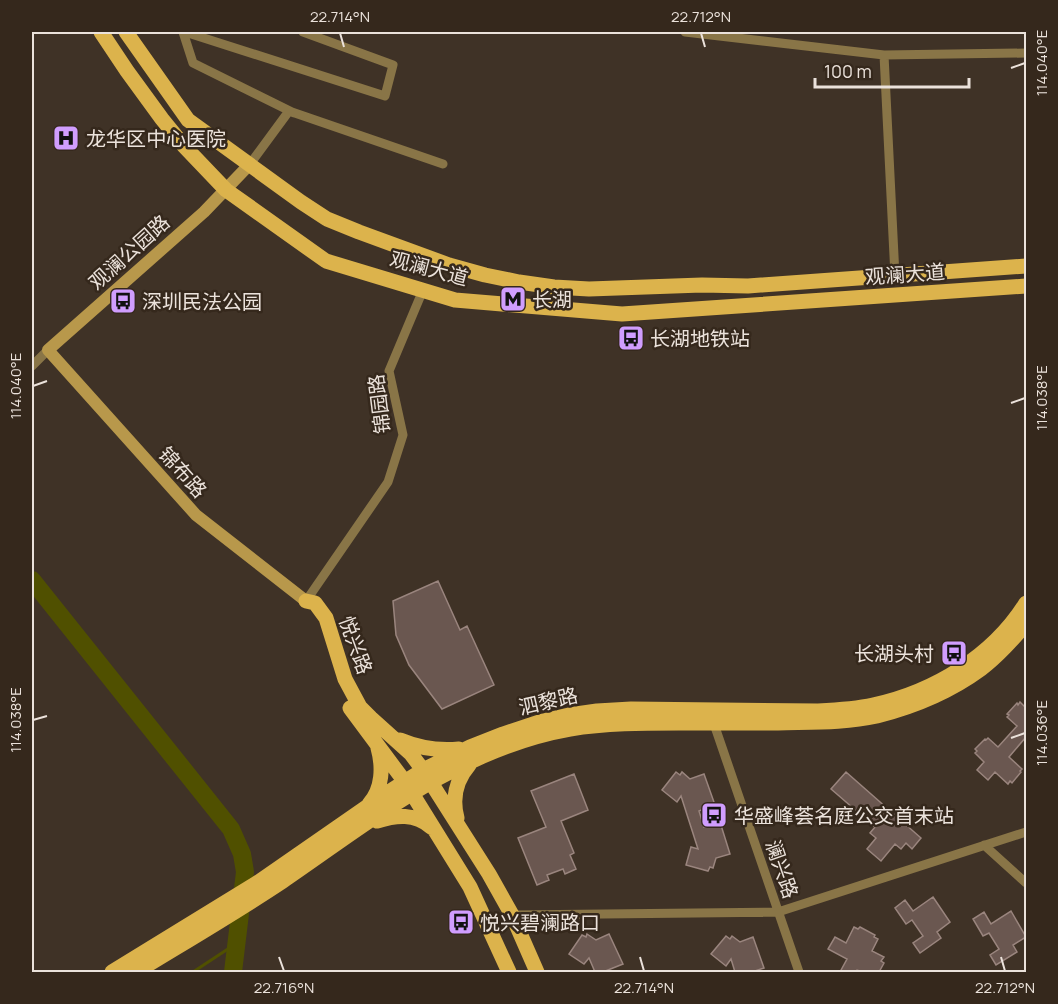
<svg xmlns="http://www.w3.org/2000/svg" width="1058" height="1004" font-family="Manrope,'Noto Sans SC',sans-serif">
<rect width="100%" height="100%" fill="#3f3226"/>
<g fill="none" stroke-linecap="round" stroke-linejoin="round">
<path stroke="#505000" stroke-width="3" d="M193,972L237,943"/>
<path stroke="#505000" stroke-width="18" d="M32,580L231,829L242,854L245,872L233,972"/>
</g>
<path fill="#6a5750" stroke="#9a857e" stroke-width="1.5" d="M438,581L460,630L467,626L494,685L442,709L409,665L396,635L393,601Z
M1020,702L1026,708V737L1009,757L1022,769L1020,771L1021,772L1012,783L1010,781L1008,784L995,772L988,780L977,770L984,762L975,753L977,751L975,749L985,739L986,740L988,738L998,747L1017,726L1007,717L1009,715L1007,714L1017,703L1018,705Z
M676,772L680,775L682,772L690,779L704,774L715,805L699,811L704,827L720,822L730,854L716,858L713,868L710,867L708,871L686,865L691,847L698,849L681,796L677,802L662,790Z
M846,772L921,838L912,849L906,843L901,849L895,844L881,861L867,849L876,838L870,833L875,827L831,789Z
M574,774L588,810L561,821L574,853L570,855L576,869L565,874L563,869L547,875L549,880L537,885L518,838L546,827L531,791Z
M933,897L950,922L937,932L941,938L920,953L913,943L923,936L912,920L906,924L895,908L905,900L913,911Z
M1011,911L1026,937L1013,945L1017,952L996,965L990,955L999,949L989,933L983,936L973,919L984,912L991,924Z
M854,927L858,929L860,927L875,935L874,937L878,939L872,951L884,957L881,961L884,963L879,972H863L857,970L855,972H840L847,959L828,949L835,937L846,943Z
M587,934L596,940L609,934L623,964L603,972H595L589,958L584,964L569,954L582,935L586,937Z
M726,936L730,939L732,936L740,942L753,937L764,968L752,972H735L731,959L726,966L711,954Z"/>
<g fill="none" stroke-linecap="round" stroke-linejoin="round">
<path stroke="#897547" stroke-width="9" d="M183,32L193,63L294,113
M185,32L385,96L393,65L303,32
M685,32L884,55L1026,53
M884,55L895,276
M250,164L289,111L443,164
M32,366L48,350
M306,601L388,482L403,435L389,371L423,290
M713,721L799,972
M984,845L1026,883
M512,915L778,912L1026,832"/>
<path stroke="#b8984b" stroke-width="12" d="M250,164L204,212L48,350L196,515L306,601"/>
<path stroke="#dcb34c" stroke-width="15" d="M101,32L127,71L162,119L184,146L226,190L326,261L455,300L622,314L1026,286
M126,32L188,120L301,202L327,219L359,232L449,265L485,275L519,282L554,287L589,289L702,285L748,286L1026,266
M306,601L315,603L326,618L345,679L360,707L371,718L411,754L423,770L489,874L512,915L537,972
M350,708L405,782L470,887L509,972
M400,740C419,748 438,751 459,749
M369,804C383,789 383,766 378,748
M457,818C452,799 456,780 469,765
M377,821C396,815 415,813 431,827
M112,972L257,883L384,795L423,770L470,747L503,734L539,722L569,715L597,711L631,709L818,711C837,710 855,709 873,705C934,692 993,656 1026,603
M136,972C185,942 235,913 283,881C372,820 461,748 570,729C606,723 643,723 679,723C712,723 745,723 778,723C811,722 845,723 877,716C913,707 951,691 981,669C998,656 1012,640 1026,624"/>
</g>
<path fill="none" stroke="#ebe2db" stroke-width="2" d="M340,33L344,47M701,33L705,47M1011,68L1025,63M33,386L47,381M1011,403L1025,398M33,720L47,716M1011,738L1025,733M279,957L284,971M640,957L644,971M1001,957L1005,971"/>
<defs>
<symbol id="hospital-square" viewBox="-11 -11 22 22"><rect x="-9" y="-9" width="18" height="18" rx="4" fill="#d09dfe" stroke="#35281c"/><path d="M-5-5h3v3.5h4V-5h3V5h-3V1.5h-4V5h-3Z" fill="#111"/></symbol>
<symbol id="metro-square" viewBox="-11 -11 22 22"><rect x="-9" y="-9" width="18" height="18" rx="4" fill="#d09dfe" stroke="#35281c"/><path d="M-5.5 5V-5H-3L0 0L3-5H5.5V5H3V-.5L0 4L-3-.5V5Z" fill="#111"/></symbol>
<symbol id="bus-square" viewBox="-11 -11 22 22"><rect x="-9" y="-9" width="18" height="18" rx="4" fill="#d09dfe" stroke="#35281c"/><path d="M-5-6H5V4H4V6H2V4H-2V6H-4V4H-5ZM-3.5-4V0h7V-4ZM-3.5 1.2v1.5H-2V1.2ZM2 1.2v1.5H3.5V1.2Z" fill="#111"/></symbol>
</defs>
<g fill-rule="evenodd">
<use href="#hospital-square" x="51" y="123" width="30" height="30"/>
<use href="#metro-square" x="498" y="284" width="30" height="30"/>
<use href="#bus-square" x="108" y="286" width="30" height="30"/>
<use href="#bus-square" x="616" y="323" width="30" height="30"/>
<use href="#bus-square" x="939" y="638" width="30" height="30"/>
<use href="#bus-square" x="699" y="800" width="30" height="30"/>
<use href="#bus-square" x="446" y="907" width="30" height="30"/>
</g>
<g text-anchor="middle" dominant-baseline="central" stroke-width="5" stroke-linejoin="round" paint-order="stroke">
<g font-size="20" fill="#ebe2db" stroke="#35281c" text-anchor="start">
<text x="86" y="138">龙华区中心医院</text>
<text x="532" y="299">长湖</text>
<text x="142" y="301">深圳民法公园</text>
<text x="650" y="338">长湖地铁站</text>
<text x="934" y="653" text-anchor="end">长湖头村</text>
<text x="734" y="815">华盛峰荟名庭公交首末站</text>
<text x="480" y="922">悦兴碧澜路口</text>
</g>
<g font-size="20" fill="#ebe2db" stroke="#35281c">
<text transform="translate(129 252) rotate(-42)">观澜公园路</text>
<text transform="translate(429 268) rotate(15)">观澜大道</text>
<text transform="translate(905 274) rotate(-4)">观澜大道</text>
<text transform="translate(379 404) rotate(-97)">锦园路</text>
<text transform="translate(183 472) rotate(48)">锦布路</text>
<text transform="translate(356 645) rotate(70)">悦兴路</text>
<text transform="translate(548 701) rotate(-13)">泗黎路</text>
<text transform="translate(782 869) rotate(71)">澜兴路</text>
</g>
</g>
<rect width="1058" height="1004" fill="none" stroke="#35281c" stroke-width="66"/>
<path d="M815 78v9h154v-9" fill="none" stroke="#ebe2db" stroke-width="3"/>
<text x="824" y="78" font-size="18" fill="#ebe2db" stroke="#35281c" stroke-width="4.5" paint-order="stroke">100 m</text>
<rect x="33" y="33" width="992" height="938" fill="none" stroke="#ebe2db" stroke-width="2"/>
<g font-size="15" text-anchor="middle" fill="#ebe2db">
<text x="340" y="22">22.714°N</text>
<text x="701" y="22">22.712°N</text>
<text transform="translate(1042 63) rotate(-90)" y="5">114.040°E</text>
<text transform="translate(16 386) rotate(-90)" y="5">114.040°E</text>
<text transform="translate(1042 398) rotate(-90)" y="5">114.038°E</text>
<text transform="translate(16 720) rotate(-90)" y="5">114.038°E</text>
<text transform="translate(1042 733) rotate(-90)" y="5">114.036°E</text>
<text x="284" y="993">22.716°N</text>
<text x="644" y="993">22.714°N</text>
<text x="1005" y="993">22.712°N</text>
</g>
</svg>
